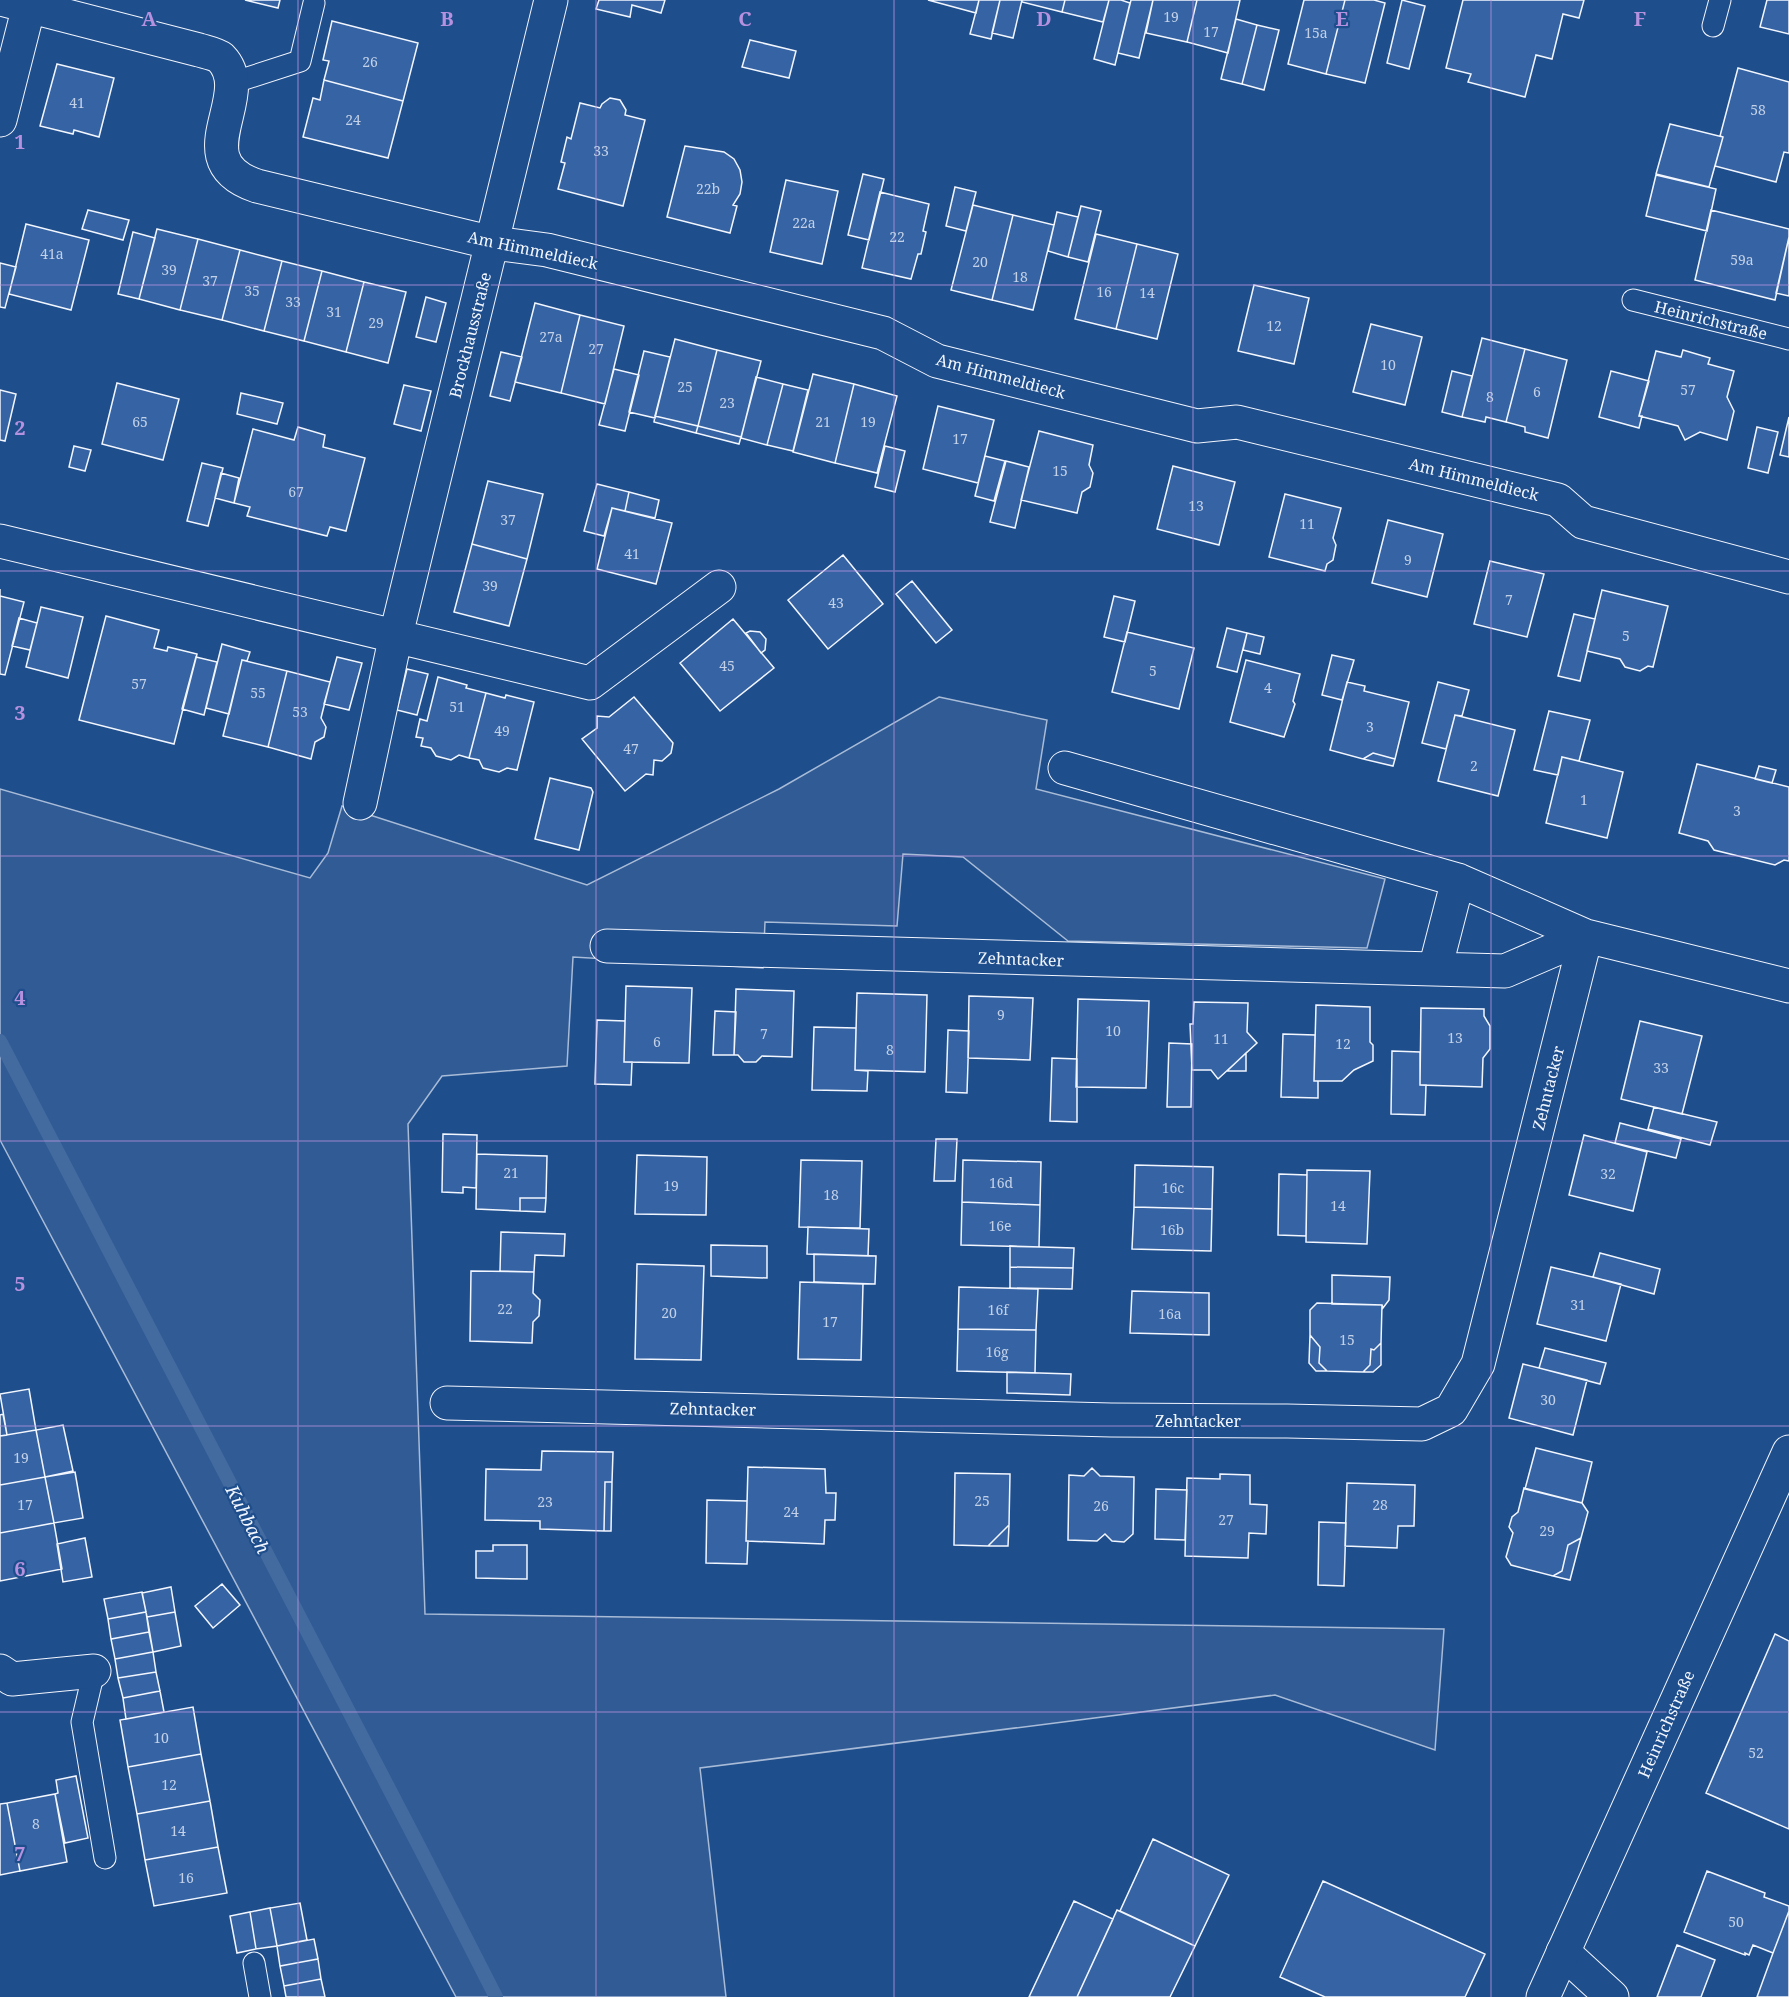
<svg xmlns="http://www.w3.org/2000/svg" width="1789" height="1997" font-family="'Noto Serif',serif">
<rect width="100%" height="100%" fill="#1f4e8c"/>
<path fill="#305b95" stroke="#a8bbd7" stroke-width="1.5" d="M939,697L1047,720L1036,789L1385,879L1367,948L1068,941L963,857L903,854L897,926L765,922L763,968L573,957L567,1066L442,1076L408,1124L425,1614L1444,1629L1435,1750L1275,1695L700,1768L726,1997H456L0,1140V789L310,878L328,853L342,806L587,885L779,789Z"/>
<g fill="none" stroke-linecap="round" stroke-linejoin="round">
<path stroke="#446ba0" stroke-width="14" d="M0,1041L423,1854L496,1997"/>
</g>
<path fill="#3563a3" stroke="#f2f6ff" stroke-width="1.5" d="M245,0H280L278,8Z
M599,0H665L661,13L632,5L630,17L596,9Z
M928,0H979L976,13Z
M979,0H1000L991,39L970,34Z
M1000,0H1022L1013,38L992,33Z
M1022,0H1065L1062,12L1022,2Z
M1065,0H1109L1103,22L1062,12Z
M1109,0H1121L1130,3L1115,65L1094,59Z
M1131,0H1153L1139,58L1118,53Z
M1153,0H1197L1187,42L1146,33Z
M1197,0H1240L1228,53L1187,42Z
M1304,0H1345L1326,74L1288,64Z
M1345,0H1374L1385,3L1365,83L1326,74Z
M1402,0L1425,6L1409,69L1387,63Z
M1463,0H1584L1579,18L1563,14L1552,59L1536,55L1525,97L1468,82L1471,74L1446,68Z
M1767,0H1789V34L1760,27Z
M1236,19L1257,25L1242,84L1221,79Z
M332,21L418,43L403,101L324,80L329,61L323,60Z
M1257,25L1279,30L1264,90L1242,84Z
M750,40L796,51L789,78L742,67Z
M57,64L114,78L99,137L74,130L73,134L40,126Z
M1738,68L1789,82V153L1784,152L1776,182L1715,166L1723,137L1720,136Z
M324,80L403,101L388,158L303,137L313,98L320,100Z
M610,98L620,100L626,110L625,115L645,120L623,206L558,189L565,163L561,162L567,137L571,139L580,103L600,108L602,104Z
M1670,124L1723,137L1709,187L1656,174Z
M685,146L724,152L734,159L740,170L742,182L740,194L733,205L737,206L730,233L667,217Z
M863,174L884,179L869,240L848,235Z
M1656,175L1716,189L1707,231L1646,216Z
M786,180L838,191L822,264L770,252Z
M955,187L976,192L966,231L946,226Z
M880,192L929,204L923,231L926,232L921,254H918L911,279L862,268Z
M973,205L1013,215L992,300L951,290Z
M1081,206L1101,211L1088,262L1068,257Z
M88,210L129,220L123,240L82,229Z
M1711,210L1789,229V237L1775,300L1695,280Z
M1057,212L1078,217L1068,257L1048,251Z
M1013,215L1054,225L1033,310L992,300Z
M26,224L89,240L71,310L9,294Z
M157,229L198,239L180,310L139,299Z
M133,232L155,238L139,299L118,294Z
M1096,234L1137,244L1116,329L1075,319Z
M1789,237V296L1776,293Z
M198,239L240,250L222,320L180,310Z
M1137,244L1178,254L1157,339L1116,329Z
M240,250L282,261L264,331L222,320Z
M282,261L322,271L304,341L264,331Z
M0,263L16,267L5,308L0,307Z
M322,271L364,282L346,352L304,341Z
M364,282L406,292L388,363L346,352Z
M1254,285L1309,298L1294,364L1238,351Z
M426,297L446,303L436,342L416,337Z
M535,303L580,315L561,393L515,382Z
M580,315L624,326L605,404L561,393Z
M1371,324L1422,337L1405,405L1353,392Z
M1482,338L1525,349L1506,422L1486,417L1485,422L1462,417Z
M675,339L717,350L698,426L655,416Z
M1525,349L1567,360L1548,438L1525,432V427L1506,422Z
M717,350L761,361L741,437L698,426Z
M1683,350L1710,358L1708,364L1734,371L1727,397L1734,411L1727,440L1700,432L1685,440L1678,426L1639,416L1656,351L1681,357Z
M644,351L670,357L655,418L629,412Z
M501,352L522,357L510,401L490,396Z
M614,369L639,375L625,431L599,425Z
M1452,371L1472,376L1462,417L1442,412Z
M1611,371L1649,381L1639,416H1642L1639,428L1599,417Z
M813,374L854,384L835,463L793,452Z
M756,377L783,384L767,445L741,438Z
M117,383L179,399L163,460L102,444Z
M783,384L808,390L793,451L767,445Z
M854,384L897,396L877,473L835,463Z
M404,385L431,391L421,431L394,424Z
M0,390L16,394L5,441L0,440Z
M241,393L283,403L277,424L237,414Z
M938,406L994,420L978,483L923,469Z
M655,416L698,426L696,433L654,422Z
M1789,417V457L1780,455Z
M698,426L741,437L739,444L696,433Z
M298,427L325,435L323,447L365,458L346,531L330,527L327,536L247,516L250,507L234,503L253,429L294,440Z
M1757,427L1778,432L1768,473L1748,468Z
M1039,431L1093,445L1089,465L1093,473L1090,487L1082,492L1077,513L1021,500Z
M74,446L91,450L85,471L69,467Z
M885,446L905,451L895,492L875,487Z
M985,456L1005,461L994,501L975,496Z
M1006,461L1029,467L1015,528L990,522Z
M202,463L223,468L208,526L187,521Z
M1173,466L1235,482L1219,545L1157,529Z
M221,473L239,478L234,503L215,498Z
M488,481L543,494L527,559L472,544Z
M597,484L629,492L625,511L612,508L604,536L584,531Z
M629,492L659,500L655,518L625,511Z
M1285,494L1341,508L1333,538L1336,545L1333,560L1327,564L1325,571L1269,557Z
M612,508L672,523L656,584L597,569Z
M1388,520L1443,534L1427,597L1372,583Z
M472,544L527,559L509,626L454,612Z
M843,555L883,604L828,649L788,600Z
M1490,561L1544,574L1527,637L1474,624Z
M912,581L952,630L936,643L896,594Z
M0,589V596L24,602L5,675L0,674Z
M1602,590L1668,606L1653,667L1648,666L1640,671L1625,667L1620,659L1587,651Z
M1114,596L1135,601L1125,642L1104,637Z
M41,607L83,617L68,678L26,667Z
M1574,614L1595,619L1580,681L1558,676Z
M106,616L159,630L154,648L167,651L168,647L197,654L174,744L79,720Z
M19,618L37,623L30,650L12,646Z
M733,619L774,668L720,711L680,663Z
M1227,628L1247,633L1237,672L1217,667Z
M750,631L760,632L766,639L765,650L761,653L746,633Z
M1127,632L1194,648L1179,709L1112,692Z
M1247,633L1264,637L1260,654L1243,650Z
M222,644L250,652L247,661L242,660L229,714L206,708Z
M1332,655L1354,660L1342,700L1322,695Z
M196,657L217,662L204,715L182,709Z
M337,657L362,663L349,710L324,704Z
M242,660L287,671L268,747L223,736Z
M1246,660L1300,674L1293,701L1295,704L1284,737L1230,722Z
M407,669L428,674L417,715L397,710Z
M287,671L330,682L321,718L326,727L324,737L315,742L311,759L268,747Z
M438,677L467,685L466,688L486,693L469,758L459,755L451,760L436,756L431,748L421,746L423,738L416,737L420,719L427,721Z
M1347,682L1365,686L1364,691L1409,702L1395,759L1373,753L1363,759L1330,750Z
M1438,682L1469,690L1462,716L1455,715L1446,749L1422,743Z
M486,693L505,698L506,695L534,702L517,770L507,768L499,772L483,768L479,760L469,758Z
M634,697L673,743L671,753L662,761L654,760L653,775L646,774L625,791L582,739L597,728V716L609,717Z
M1549,711L1590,720L1579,761L1562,757L1558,775L1534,770Z
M1455,715L1515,730L1498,796L1438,781Z
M1373,753L1395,759L1393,766L1363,759Z
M1562,757L1623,772L1607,838L1546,823Z
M1697,764L1789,787V861L1784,860L1775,865L1714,850L1708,841L1679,833Z
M1759,766L1776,770L1772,783L1755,779Z
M550,778L591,788L593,792L579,850L535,839Z
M626,986L692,988L689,1063L624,1062Z
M736,989L794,991L792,1057L762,1056L756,1062H744L738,1055H734Z
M857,993L927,995L925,1072L855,1070Z
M969,996L1033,998L1030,1060L968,1058Z
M1078,999L1149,1001L1146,1088L1076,1087Z
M1194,1002L1248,1003L1247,1032L1257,1043L1218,1079L1211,1070H1192L1190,1024H1193Z
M1316,1005L1370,1007V1042L1373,1045V1061L1354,1070L1342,1081H1314Z
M1421,1008L1484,1009V1016L1490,1026V1049L1483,1058L1482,1087L1420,1085Z
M715,1011L736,1012L734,1055H713Z
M597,1020L625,1021L624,1062H632L631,1085L595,1084Z
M1640,1021L1702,1036L1682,1114L1621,1099Z
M814,1027L856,1028L855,1070L868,1071L867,1091L812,1090Z
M948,1030L969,1031L967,1093L946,1092Z
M1283,1034L1315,1035L1314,1081H1318V1098L1281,1097Z
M1169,1043L1192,1044L1191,1107H1167Z
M1392,1051L1420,1052V1085H1426L1425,1115L1391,1114Z
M1246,1053V1071H1227Z
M1052,1058L1077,1059V1122L1050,1121Z
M1654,1107L1717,1122L1710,1145L1648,1129Z
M1620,1123L1681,1139L1676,1158L1615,1143Z
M443,1134L477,1135L476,1188L463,1187V1193L442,1192Z
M1584,1135L1647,1152L1633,1211L1569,1195Z
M936,1139H957L955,1181H934Z
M477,1154L547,1156L546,1198H520V1211L476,1209Z
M637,1155L707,1157L706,1215L635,1214Z
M801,1160L862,1161L860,1228L799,1227Z
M963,1160L1041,1162L1040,1205L962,1202Z
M1135,1165L1213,1167L1212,1209L1134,1207Z
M1307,1170L1370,1171L1367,1244L1306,1242Z
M1279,1174L1307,1175L1306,1236L1278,1235Z
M520,1198H546L545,1212L520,1211Z
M962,1202L1040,1205L1039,1247L961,1245Z
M1134,1207L1212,1209L1211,1251L1132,1249Z
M808,1227L869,1229L868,1256L807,1254Z
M501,1232L565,1234L564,1256L535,1255L534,1272L500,1271Z
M711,1245L767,1246V1278L711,1276Z
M1010,1246L1074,1248L1073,1268L1010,1267Z
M1600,1253L1660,1269L1654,1294L1593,1277Z
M814,1254L876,1256L875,1284L814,1282Z
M637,1264L704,1266L701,1360L635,1359Z
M1010,1267L1073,1268L1072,1289L1010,1288Z
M1551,1267L1621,1284L1606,1341L1537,1324Z
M471,1271L534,1272L533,1293L540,1300L539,1316L533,1322L532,1343L470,1341Z
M1332,1275L1390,1277L1389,1300L1383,1308L1382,1305L1332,1304Z
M800,1282L863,1284L861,1360L798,1359Z
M959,1287L1038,1289L1036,1330L958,1329Z
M1132,1291L1209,1293V1335L1130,1333Z
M1317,1303L1382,1305L1381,1343L1374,1350L1371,1349L1370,1365L1363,1372L1327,1371L1319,1363L1320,1347L1310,1335V1310Z
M958,1329L1036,1330L1035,1373L957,1371Z
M1310,1335L1320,1347L1319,1363L1327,1371H1316L1309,1363Z
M1381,1343V1365L1373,1372H1363L1370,1365L1371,1349L1374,1350Z
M1545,1348L1606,1363L1600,1384L1539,1368Z
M1523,1364L1587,1380L1573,1435L1509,1418Z
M1007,1372L1071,1374L1070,1395L1007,1393Z
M29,1389L36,1430L7,1435L0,1394Z
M3,1414L7,1435L0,1436V1415Z
M63,1425L73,1471L45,1477L36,1430Z
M36,1430L45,1477L0,1485V1436Z
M1536,1448L1592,1462L1582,1503L1525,1489Z
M542,1451L613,1452L612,1482H605L604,1531L540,1529V1521L485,1520L486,1469L541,1470Z
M748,1467L825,1469L826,1493H836L835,1520H825L824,1544L746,1541Z
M1092,1468L1100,1476L1134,1477L1133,1534L1124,1542L1112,1541L1105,1534L1097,1541L1068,1540L1069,1475L1084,1476Z
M75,1472L83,1518L54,1523L45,1477Z
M955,1473L1010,1474L1009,1525L988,1546L954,1545Z
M1220,1474L1250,1475V1504L1267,1505L1266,1534L1249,1533L1248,1558L1185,1556L1187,1478L1220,1479Z
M45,1477L54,1523L0,1533V1485Z
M605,1482H612L611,1531H604Z
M1347,1483L1415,1485L1414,1526H1398L1397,1548L1345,1546Z
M1524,1488L1582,1503L1588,1512L1581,1538L1568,1545L1562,1571L1553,1576L1511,1565L1506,1557L1513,1533L1509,1527L1512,1517L1518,1512Z
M1156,1489L1187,1490L1185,1540L1155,1539Z
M707,1500L747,1501L746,1541H748L747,1564L706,1563Z
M1319,1522L1346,1523L1344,1586L1318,1585Z
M54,1523L62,1569L0,1581V1533Z
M1009,1525L1008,1546H988Z
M85,1538L92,1577L63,1582L57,1544Z
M1581,1538L1570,1580L1553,1576L1562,1571L1568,1545Z
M493,1545H527V1579L476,1578V1551H493Z
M222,1584L240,1605L213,1628L195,1606Z
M171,1587L175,1612L147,1617L142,1593Z
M142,1592L146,1612L108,1619L104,1599Z
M146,1612L149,1632L111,1639L108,1619Z
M175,1612L181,1646L153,1652L147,1617Z
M149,1632L153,1652L115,1659L111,1639Z
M1775,1634L1789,1641V1829L1706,1793Z
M153,1652L156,1672L118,1678L115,1659Z
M156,1672L160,1691L123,1698L118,1678Z
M160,1691L164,1712L126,1719L123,1698Z
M193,1707L201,1754L128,1767L120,1720Z
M201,1754L210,1801L137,1814L128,1767Z
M76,1776L88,1838L65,1843L55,1794L58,1793L56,1780Z
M55,1794L67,1862L20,1871L7,1803Z
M210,1801L218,1847L145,1860L137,1814Z
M7,1803L20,1871L0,1875V1804Z
M1153,1839L1229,1875L1195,1946L1120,1911Z
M218,1847L227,1893L154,1906L145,1860Z
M1707,1871L1765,1893L1764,1897L1789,1906V1911L1773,1953L1753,1945L1749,1955L1745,1953V1955L1684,1932Z
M1323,1881L1485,1954L1465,1997H1325L1280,1977Z
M1074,1901L1113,1919L1077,1997H1029Z
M300,1903L307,1940L277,1946L270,1908Z
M270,1908L277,1946L256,1949L250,1912Z
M1117,1910L1195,1946L1170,1997H1077Z
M1789,1911V1997H1757L1773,1953Z
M250,1912L256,1949L237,1953L230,1916Z
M314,1939L318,1959L280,1966L277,1946Z
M1677,1945L1715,1960L1701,1997H1657Z
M318,1959L321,1979L284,1986L280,1966Z
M321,1979L325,1997H286L284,1986Z"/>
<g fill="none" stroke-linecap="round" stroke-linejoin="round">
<defs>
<path id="lane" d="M1713,26L1720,0
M232,83L300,61L314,3
M1633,300L1789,339
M94,1671L82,1722L105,1858
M254,1963L260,1997"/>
<path id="street" d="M5,0L199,50C205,52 216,54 221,58C258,96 180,160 257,186L493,243L547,250L883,333L937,361L1197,426L1237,422L1558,500L1583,522L1789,577
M0,120L29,6
M0,541L590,683L719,587
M360,803L396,635L551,0
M607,946L1505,971L1586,936L1458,880L1065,768
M1435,969L1458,880
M447,1403L1111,1420L1287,1421L1422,1424L1451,1410L1478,1364L1586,936L1789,986
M0,1671L12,1679L94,1671
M1563,1952L1612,1997"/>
<path id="secondary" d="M1543,1997L1789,1452"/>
</defs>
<use href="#lane" stroke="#f2f6ff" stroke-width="23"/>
<use href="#street" stroke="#f2f6ff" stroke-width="35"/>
<use href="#secondary" stroke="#f2f6ff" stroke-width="35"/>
<use href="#lane" stroke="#1f4e8c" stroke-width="21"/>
<use href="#street" stroke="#1f4e8c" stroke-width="33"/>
<use href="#secondary" stroke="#1f4e8c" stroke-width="33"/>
</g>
<path fill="none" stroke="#b691df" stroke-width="1.5" stroke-opacity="0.55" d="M298,0V1997M596,0V1997M894,0V1997M1193,0V1997M1491,0V1997M0,285H1789M0,571H1789M0,856H1789M0,1141H1789M0,1426H1789M0,1712H1789"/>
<g text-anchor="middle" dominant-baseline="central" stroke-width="4.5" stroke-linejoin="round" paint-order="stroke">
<g font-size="14" fill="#c3d1e8">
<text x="1171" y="16">19</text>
<text x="1211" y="31">17</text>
<text x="1316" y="32">15a</text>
<text x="370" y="61">26</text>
<text x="77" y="102">41</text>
<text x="1758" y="109">58</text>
<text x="353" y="119">24</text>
<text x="601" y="150">33</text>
<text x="708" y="188">22b</text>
<text x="804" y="222">22a</text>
<text x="897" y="236">22</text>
<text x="52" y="253">41a</text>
<text x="1742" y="259">59a</text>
<text x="980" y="261">20</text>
<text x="169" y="269">39</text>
<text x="1020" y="276">18</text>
<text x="210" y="280">37</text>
<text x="252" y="290">35</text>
<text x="1104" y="291">16</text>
<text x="1147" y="292">14</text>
<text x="293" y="301">33</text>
<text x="334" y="311">31</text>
<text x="376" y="322">29</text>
<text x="1274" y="325">12</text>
<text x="551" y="336">27a</text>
<text x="596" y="348">27</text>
<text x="1388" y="364">10</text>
<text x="685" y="386">25</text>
<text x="1688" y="389">57</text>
<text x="1537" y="391">6</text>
<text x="1490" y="396">8</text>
<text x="727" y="402">23</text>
<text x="140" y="421">65</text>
<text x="823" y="421">21</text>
<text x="868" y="421">19</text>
<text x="960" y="438">17</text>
<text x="1060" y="470">15</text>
<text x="296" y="491">67</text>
<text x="1196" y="505">13</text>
<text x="508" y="519">37</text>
<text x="1307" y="523">11</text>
<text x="632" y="553">41</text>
<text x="1408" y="559">9</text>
<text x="490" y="585">39</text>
<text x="1509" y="599">7</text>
<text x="836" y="602">43</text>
<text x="1626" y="635">5</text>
<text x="727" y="665">45</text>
<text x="1153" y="670">5</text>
<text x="139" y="683">57</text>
<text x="1268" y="687">4</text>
<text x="258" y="692">55</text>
<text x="457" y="706">51</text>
<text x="300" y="711">53</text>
<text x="1370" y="726">3</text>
<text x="502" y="730">49</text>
<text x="631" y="748">47</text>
<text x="1474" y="765">2</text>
<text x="1584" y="799">1</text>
<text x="1737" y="810">3</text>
<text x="1001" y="1014">9</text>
<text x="1113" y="1030">10</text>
<text x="764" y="1033">7</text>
<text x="1455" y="1037">13</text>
<text x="1221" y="1038">11</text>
<text x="657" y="1041">6</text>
<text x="1343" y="1043">12</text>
<text x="890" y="1049">8</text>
<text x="1661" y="1067">33</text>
<text x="511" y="1172">21</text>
<text x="1608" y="1173">32</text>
<text x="1001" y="1182">16d</text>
<text x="671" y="1185">19</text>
<text x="1173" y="1187">16c</text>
<text x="831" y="1194">18</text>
<text x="1338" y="1205">14</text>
<text x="1000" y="1225">16e</text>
<text x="1172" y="1229">16b</text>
<text x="1578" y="1304">31</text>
<text x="505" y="1308">22</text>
<text x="998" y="1309">16f</text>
<text x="669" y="1312">20</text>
<text x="1170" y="1313">16a</text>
<text x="830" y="1321">17</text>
<text x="1347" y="1339">15</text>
<text x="997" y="1351">16g</text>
<text x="1548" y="1399">30</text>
<text x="21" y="1457">19</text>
<text x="982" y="1500">25</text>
<text x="545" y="1501">23</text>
<text x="25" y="1504">17</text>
<text x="1380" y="1504">28</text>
<text x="1101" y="1505">26</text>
<text x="791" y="1511">24</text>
<text x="1226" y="1519">27</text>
<text x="1547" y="1530">29</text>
<text x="161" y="1737">10</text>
<text x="1756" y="1752">52</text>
<text x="169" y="1784">12</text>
<text x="36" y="1823">8</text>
<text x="178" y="1830">14</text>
<text x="186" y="1877">16</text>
<text x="1736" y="1921">50</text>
</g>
<g font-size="16" fill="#f2f6ff" stroke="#1f4e8c">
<text transform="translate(533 250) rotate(12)">Am Himmeldieck</text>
<text transform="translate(1711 320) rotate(14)">Heinrichstraße</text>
<text transform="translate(470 335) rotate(-76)">Brockhausstraße</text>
<text transform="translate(1001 376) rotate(15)">Am Himmeldieck</text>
<text transform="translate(1474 479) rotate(14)">Am Himmeldieck</text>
<text transform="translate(1021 959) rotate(2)">Zehntacker</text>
<text transform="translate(1548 1088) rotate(-76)">Zehntacker</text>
<text transform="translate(713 1409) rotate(1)">Zehntacker</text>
<text x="1198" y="1421">Zehntacker</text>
<text transform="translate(1666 1724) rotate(-66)">Heinrichstraße</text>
</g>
<g font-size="18" font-style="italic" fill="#f2f6ff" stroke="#1f4e8c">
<text transform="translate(248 1519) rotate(63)">Kuhbach</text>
</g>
</g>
<g font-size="20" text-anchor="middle" font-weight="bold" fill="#b691df" stroke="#1f4e8c" stroke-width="4.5" stroke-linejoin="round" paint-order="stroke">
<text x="149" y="26">A</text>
<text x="447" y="26">B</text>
<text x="745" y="26">C</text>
<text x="1044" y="26">D</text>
<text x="1342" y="26">E</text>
<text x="1640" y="26">F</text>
<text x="20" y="149">1</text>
<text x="20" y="435">2</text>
<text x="20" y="720">3</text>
<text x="20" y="1005">4</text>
<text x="20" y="1291">5</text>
<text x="20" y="1576">6</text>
<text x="20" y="1861">7</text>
</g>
</svg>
